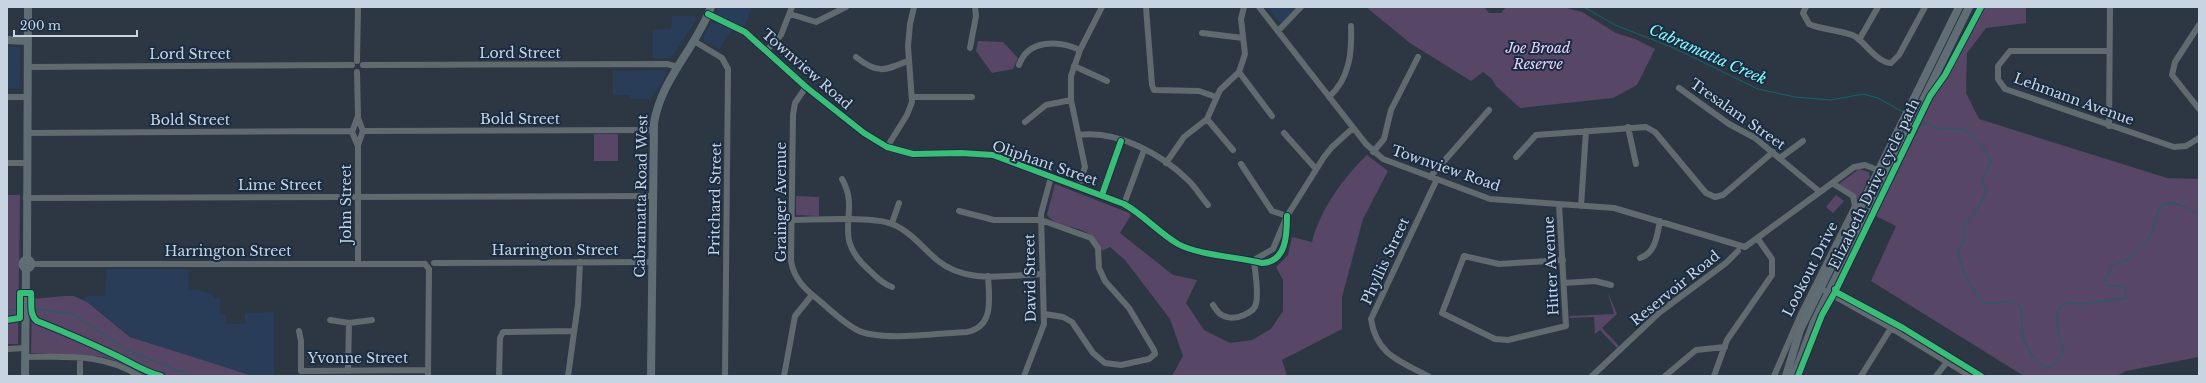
<svg xmlns="http://www.w3.org/2000/svg" width="2206" height="383" font-family="'Libre Baskerville',serif">
<rect width="100%" height="100%" fill="#2d3744"/>
<path fill="#293d58" d="M718,7H752L745,25L731,31L719,49L704,41L703,37L711,24L715,23Z
M1267,7H1297L1283,22H1279Z
M672,16H695L696,20L671,58H653V30L671,29Z
M7,47H20V88H7Z
M665,70L667,73L651,99H630V95H613V71Z
M107,269H188L189,290H200L213,295V299H220V313L226,315V324H245V313L274,312V376H255L175,352L130,336L85,300L86,296H105Z"/>
<path fill="#574665" d="M1366,7H1484L1489,13H1501L1506,7H1563L1582,12L1616,33L1635,39L1655,49L1637,85L1613,98L1520,108L1496,86L1492,79L1483,72L1471,81L1410,43Z
M1983,7H2026V23L1986,28L1967,53L1966,93L1979,119L2167,178L2199,179V357L2126,371L2117,376H2024L1871,281L1896,226L1874,215L1934,91L1942,83L1980,15Z
M978,41L1003,42L1018,58L1013,69L992,73L976,51Z
M594,134H618V161H594Z
M1367,155L1388,171L1363,219L1342,297V329L1282,360L1287,376H1172L1183,356L1170,319L1125,260L1110,247L1102,251C1090,220 1061,233 1047,215L1055,184L1129,213L1131,215L1120,233L1173,275L1197,280L1186,303L1204,330L1230,343L1252,340L1271,329L1283,311V280L1276,267L1288,255L1292,237L1312,242C1320,210 1343,178 1367,155Z
M1859,169L1869,172L1870,176L1858,201L1855,197L1839,184Z
M7,195H20L18,344H7Z
M1836,195L1844,201L1833,213L1826,207Z
M796,196L819,197V216L796,215Z
M1608,293L1617,314L1602,328L1619,346L1617,348L1600,330L1595,334L1594,317L1570,318V316L1614,314Z
M65,296H74L87,302L130,337L253,376H143L122,363L104,357L31,353L32,299Z"/>
<g fill="none" stroke-linecap="round" stroke-linejoin="round">
<path stroke="#146466" stroke-width="1" d="M1584,7L1615,25L1674,48L1758,89L1795,97L1831,100L1863,94L1878,98L1903,112
M1918,120L1941,130L1946,128L1965,129C1975,142 1986,144 1991,162C1987,167 1983,177 1982,184L1986,190C1982,205 1974,216 1963,226L1965,240L1959,248L1958,255L1965,275L1974,291L1983,302C1994,305 2011,299 2019,305C2023,313 2021,321 2022,330C2022,345 2035,359 2045,368L2053,366L2064,352C2060,338 2051,318 2062,305L2069,303L2082,304L2126,298L2125,287L2107,285L2104,282L2112,266L2128,259L2151,236L2159,208C2171,197 2188,208 2199,215
M28,309H39L73,314L129,351L192,376
M7,310L21,309"/>
<path stroke="#616a6f" stroke-width="6" d="M1146,7L1152,85L1154,90L1199,91L1216,97
M1259,7L1366,144L1383,159L1490,199L1614,208L1745,247
M1806,7L1803,13L1809,24C1821,30 1848,31 1856,37C1867,45 1877,62 1891,63L1899,55L1925,7
M708,14L745,32L806,87L864,133L887,147L913,154L961,153L993,155L1124,204C1144,215 1159,233 1178,244C1198,255 1238,257 1262,263C1286,262 1287,236 1287,216
M790,14L816,22L846,7
M2199,25L2175,62L2172,75L2199,109
M1278,31L1301,7
M1202,33L1243,38
M1859,40L1878,7
M694,41L722,58L728,69L725,376
M970,48L976,16L975,7
M766,51L781,35L792,7
M2109,51H2010L1998,66V79L2005,89L2174,147L2186,146L2199,138
M856,57C877,74 884,71 908,61
M357,61L358,7
M363,65L667,64L678,67
M1019,65C1028,39 1059,40 1080,50
M1074,66L1107,81
M27,67L352,65
M357,72L358,116L352,132L358,146V263
M1239,72L1272,116
M806,87L795,103L793,115L791,261C794,280 806,290 821,302C832,312 844,323 857,330C880,342 940,333 967,332C995,327 989,296 988,276
M1679,88L1729,124L1755,138L1820,192
M7,97H27
M912,97H972
M1329,97C1350,78 1352,52 1351,26
M358,118L363,131L358,145
M1207,119L1233,150
M1025,122L1046,105L1071,100
M2109,126L2110,7
M1628,127L1636,164
M363,131L653,130
M27,133L352,131
M1284,133L1316,169
M1079,135C1117,130 1162,154 1189,181C1196,188 1201,197 1208,205
M887,147L907,115L912,102L908,46L910,24L914,7
M1373,152L1384,139L1391,110L1418,57
M1516,157L1536,135L1646,127L1655,132L1706,193L1715,197L1723,195L1773,152
M1780,158L1803,141
M7,163H26
M1166,163L1184,137L1207,119L1220,90L1239,72L1245,54L1241,19L1244,7
M1241,164L1272,211L1287,216
M1430,177L1489,110
M842,179C862,214 829,235 869,270C876,277 883,284 892,287
M1078,187L1085,167L1071,100V76L1080,50L1102,7
M26,198L653,196
M1124,204L1144,150
M1559,204L1566,326L1508,340L1495,339L1442,313L1464,256L1499,264L1563,260
M1581,206L1586,131
M959,211L994,220H1041L1091,238L1098,248L1099,268L1105,281L1129,308L1154,350L1155,354L1149,359L1121,365L1105,363L1093,353L1072,322L1063,317L1045,314
M792,220C814,220 874,216 892,224C910,231 923,248 937,260C967,285 1008,275 1043,274
M892,223L899,203
M1745,247L1854,167L1865,165L1888,174
M1640,258C1656,253 1657,235 1660,221
M1254,260L1273,249L1287,216L1324,157L1332,147L1353,128
M434,263L652,262
M31,264H425
M425,264L429,269L428,376
M1564,283L1595,281L1611,285
M1825,291L1891,328L1970,376
M1213,305C1217,311 1220,316 1227,317C1236,320 1254,313 1256,304C1259,291 1255,273 1254,260
M330,320L349,323L372,320
M299,331L301,341V371L428,370
M7,349L25,348
M25,357C66,357 104,353 139,376
M348,371L349,323
M80,376V358
M499,376L500,338L503,332L574,331
M568,376L578,304L580,262
M784,376L795,316L812,295
M1024,376L1044,324L1041,214L1051,177
M1428,376C1399,361 1376,354 1371,319L1437,179
M1592,376L1660,312L1726,263L1738,251
M1665,376L1696,350L1725,347
M1714,376L1727,340L1772,275V259L1758,239
M1774,376L1801,314L1855,206L1853,196L1832,183
M1861,376L1891,328
M1936,376L1947,362"/>
<path stroke="#616d74" stroke-width="8" d="M7,40L27,41
M22.5 264a4.5 4.5 0 1 1 9 0a4.5 4.5 0 1 1-9 0Z
M27,260L28,7
M25,376L26,268
M651,376L654,123C661,79 696,48 711,7
M1786,376L1800,330L1959,7
M1794,376L1814,322L1969,7"/>
<defs>
<path id="cycleway" d="M708,14L745,32L806,87L864,133L887,147L913,154L961,153L993,155L1124,204C1144,215 1159,233 1178,244C1198,255 1238,257 1262,263C1286,262 1287,236 1287,216
M1103,192L1121,141
M1835,289L1836,292L1903,328L1981,376
M7,320L20,318V293H31C32,303 29,315 37,321C65,332 92,344 119,357C133,364 145,372 161,376
M1798,376L1822,315L1835,292L1930,96L1945,75L1981,7"/>
</defs>
<use href="#cycleway" stroke="#1a2c42" stroke-width="8"/>
<use href="#cycleway" stroke="#3abd76" stroke-width="6"/>
</g>
<g text-anchor="middle" dominant-baseline="central" stroke-width="4" stroke-linejoin="round" paint-order="stroke">
<g font-size="14" font-style="italic" fill="#edd2fb" stroke="#1a2c42">
<text x="1538" y="48">Joe Broad<tspan x="1538" dy="16">Reserve</tspan></text>
</g>
<g font-size="14" fill="#c8d4e2" stroke="#1a2c42">
<text x="520" y="53">Lord Street</text>
<text x="190" y="54">Lord Street</text>
<text transform="translate(807 69) rotate(41)">Townview Road</text>
<text transform="translate(2074 99) rotate(20)">Lehmann Avenue</text>
<text transform="translate(1738 114) rotate(35)">Tresalam Street</text>
<text x="520" y="119">Bold Street</text>
<text x="190" y="120">Bold Street</text>
<text transform="translate(1045 163) rotate(19)">Oliphant Street</text>
<text transform="translate(1446 168) rotate(19)">Townview Road</text>
<text transform="translate(1874 184) rotate(-64)">Elizabeth Drive cycle path</text>
<text x="280" y="185">Lime Street</text>
<text transform="translate(641 196) rotate(-89)">Cabramatta Road West</text>
<text transform="translate(715 199) rotate(-89)">Pritchard Street</text>
<text transform="translate(781 202) rotate(-90)">Grainger Avenue</text>
<text transform="translate(346 204) rotate(-90)">John Street</text>
<text x="555" y="250">Harrington Street</text>
<text x="228" y="251">Harrington Street</text>
<text transform="translate(1385 261) rotate(-65)">Phyllis Street</text>
<text transform="translate(1551 266) rotate(-93)">Hitter Avenue</text>
<text transform="translate(1810 269) rotate(-63)">Lookout Drive</text>
<text transform="translate(1030 278) rotate(-91)">David Street</text>
<text transform="translate(1675 288) rotate(-39)">Reservoir Road</text>
<text x="358" y="358">Yvonne Street</text>
</g>
<g font-size="15" font-style="italic" fill="#86fafa" stroke="#1a2c42">
<text transform="translate(1708 54) rotate(24)">Cabramatta Creek</text>
</g>
</g>
<rect width="2206" height="383" fill="none" stroke="#c8d4e2" stroke-width="16"/>
<path d="M14 30v6h123v-6" fill="none" stroke="#c8d4e2" stroke-width="2"/>
<text x="20" y="30" font-size="12" fill="#c8d4e2" stroke="#1a2c42" stroke-width="3" paint-order="stroke">200 m</text>
</svg>
